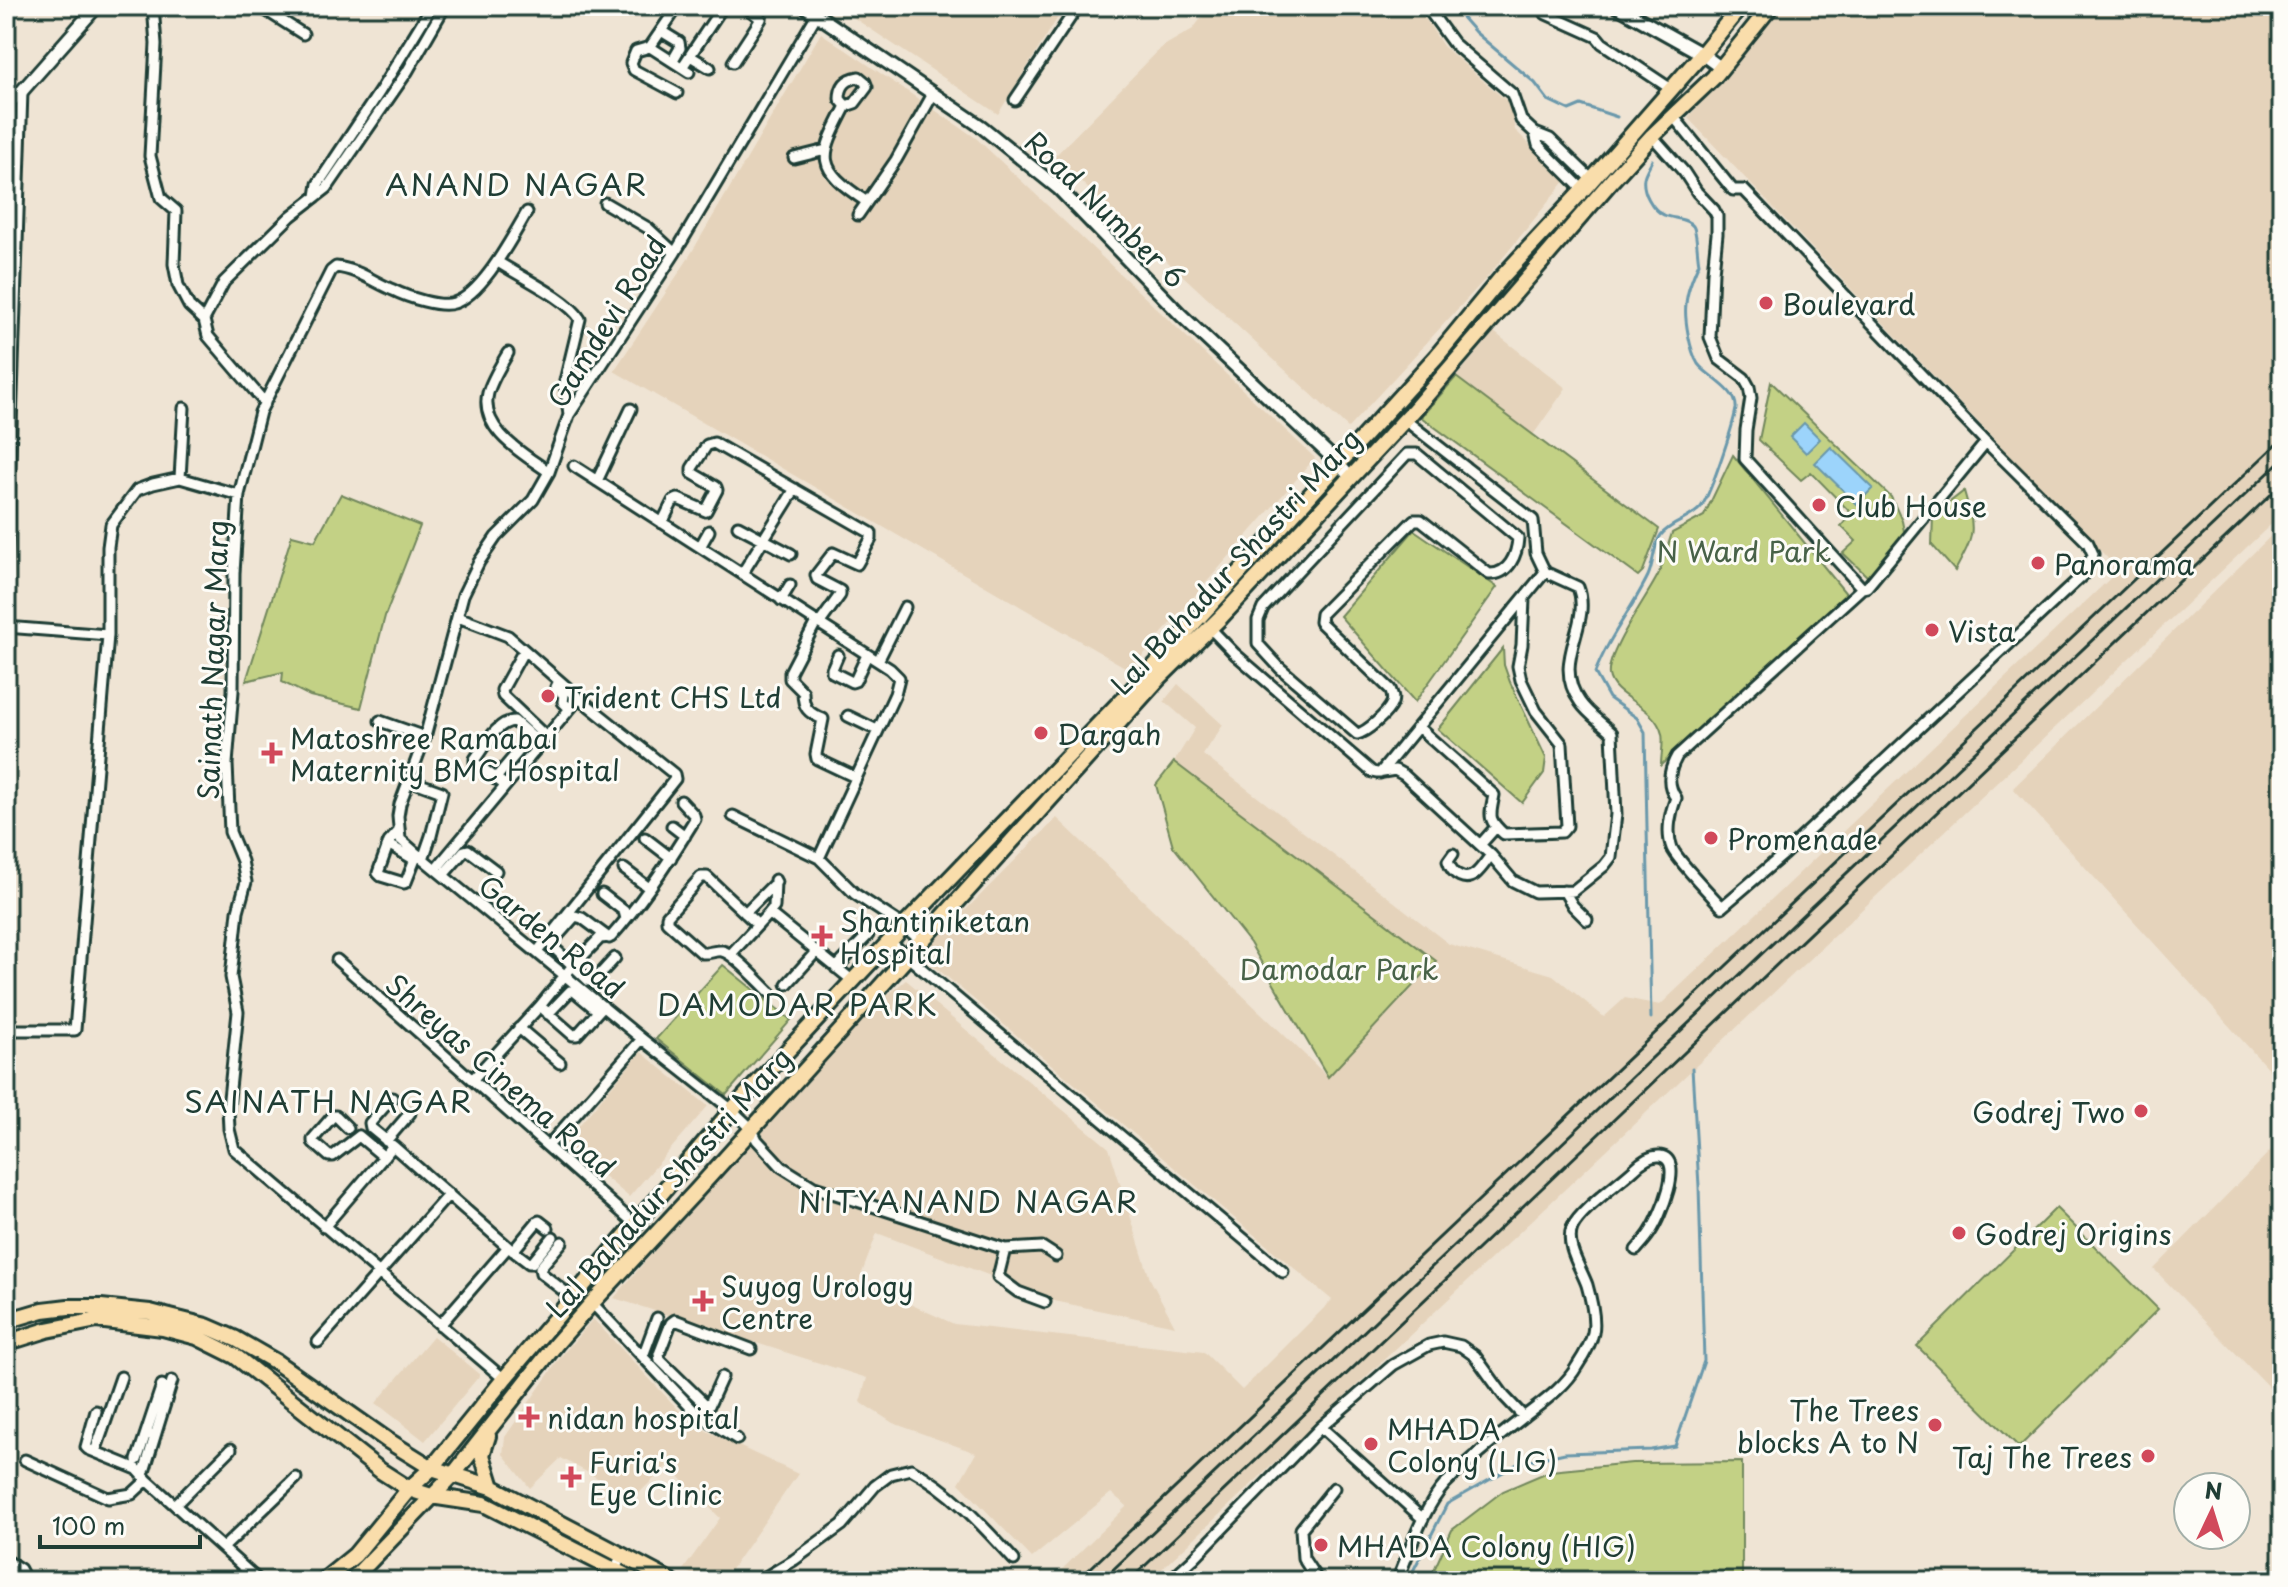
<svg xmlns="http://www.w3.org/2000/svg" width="2288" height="1587" font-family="'Playpen Sans',sans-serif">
<rect width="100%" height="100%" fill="#efe4d4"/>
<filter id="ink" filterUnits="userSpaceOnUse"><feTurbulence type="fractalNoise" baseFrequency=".0125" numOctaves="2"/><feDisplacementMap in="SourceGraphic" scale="16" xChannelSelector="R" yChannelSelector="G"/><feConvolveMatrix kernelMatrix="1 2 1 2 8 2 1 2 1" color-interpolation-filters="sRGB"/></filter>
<g filter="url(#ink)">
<path fill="#e5d3bb" d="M836,6H1065L998,114Z
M1210,6H1417L1443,46L1509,103L1515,130L1566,180L1489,275L1348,428L1054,157L1162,47L1193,29Z
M1780,6H2282V514L1149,1581H1050L1127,1506L1111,1493L1032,1558L959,1483L976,1453L893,1423L860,1402L867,1378L614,1298L720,1174L880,1001L906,980L1109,1148L1150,1279L1175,1326L1040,1298L996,1278L877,1233L859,1281L954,1324L1204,1352L1242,1390L1332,1300L921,955L1057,818L1328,1077L1436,961L1174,762L1195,728L1164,701L1178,684L1223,725L1203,755L1449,944L1553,975L1604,1017L1625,998L1660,1005L2119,570L1688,118Z
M821,33L976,138L1315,458L1130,670L614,371L686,262Z
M1494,332L1566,388L1533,435L1456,377Z
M2282,525V1084L2013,788Z
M641,1052L708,1106L629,1197L564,1143Z
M2282,1139V1401L2154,1269Z
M593,1319L692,1424L798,1474L723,1581H705L683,1570L720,1518L668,1465L634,1498L561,1458L530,1488L503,1454L505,1437L562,1355Z
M433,1336L480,1375L425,1441L376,1403Z"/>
<path fill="#c3d185" stroke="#71875c" stroke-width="2" d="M1456,377L1659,529L1643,571L1638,576L1421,417Z
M1771,382L1891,497L1902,521L1906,541L1870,579L1843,553L1856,541L1841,526L1852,514L1811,472L1801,480L1759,440Z
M1733,455L1847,595L1661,765C1661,755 1664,743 1662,734C1655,704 1613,699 1609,675C1606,654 1647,597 1658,575C1664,562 1667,547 1672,533L1704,516Z
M1964,491C1976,532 1975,534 1955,571L1932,545L1933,515Z
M341,494L420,526L385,616L361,708L310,696L282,682L283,672L246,681L292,535L315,541Z
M1414,530L1497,587L1415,702L1340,616Z
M1503,648L1504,665L1510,682L1546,758L1544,773L1522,803L1438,729Z
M1174,762L1436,961L1328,1077L1250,943L1173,846L1156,785Z
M723,965L791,1020L726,1095L656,1039Z
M2056,1208L2158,1309L2019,1447L1917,1346Z
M1742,1462V1581H1429L1452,1530L1503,1491L1550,1471L1632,1463Z"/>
<path fill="#9cd4fb" stroke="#6a98ab" stroke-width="2" d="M1804,423L1820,439L1806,453L1790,437Z
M1831,447L1873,488L1857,504L1815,463Z"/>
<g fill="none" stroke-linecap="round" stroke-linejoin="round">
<path stroke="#6a98ab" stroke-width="3" d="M1452,6L1475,32L1535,83L1548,100L1569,110L1581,105L1617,117
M1651,1018L1645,732L1637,718L1609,698L1595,673C1608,638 1632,609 1648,576C1654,563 1653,546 1661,535C1671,522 1690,520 1701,507C1711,494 1733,426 1736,409C1738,390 1709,378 1698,364C1690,351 1684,319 1686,304C1687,290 1693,276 1699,263C1697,254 1697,231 1693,226C1687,218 1673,219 1664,215C1652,210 1642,191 1644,178C1645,172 1650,165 1652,160
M1408,1581L1447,1504L1519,1463L1565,1453L1651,1450L1675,1446L1704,1361L1699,1186L1692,1068"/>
<defs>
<path id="minor" d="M153,6L156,44L150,156L161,198L176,211L174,264L178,285L189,306L204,320L208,336L265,403
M259,6L303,34
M1426,6L1453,43L1512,94L1521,120L1535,133L1550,139L1591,179
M1546,14L1597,37L1602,43L1671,89
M816,16L675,253L569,415L549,472L533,500L496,537L479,562L463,595L425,737L400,804L398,816L400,839L417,854L642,1039L732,1110L751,1128L757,1140L782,1167L814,1187L1005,1249L1042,1247L1056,1256
M661,31L679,42L680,48L673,60
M650,47L689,72
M690,56L710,68
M733,62L761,19L745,6
M683,66L723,6
M677,93L634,70L631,63L636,51L650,47L678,6
M1015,100L1078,6
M846,106L840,99C840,86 846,79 859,77L865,82L867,87L855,103L846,106C819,158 814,167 867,202
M1673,116L1733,190H1744L1986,442L2088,543L2093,554L2085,573L1784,854L1722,907C1712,896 1677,860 1672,848C1666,833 1670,813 1676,798C1666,784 1669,770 1677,756L1862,588
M1535,133L1538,145L1583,190
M1652,136L1684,172L1697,192L1714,210L1717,216V234L1713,272L1710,337L1719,359L1744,378L1749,387L1751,398L1746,430L1745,459L1862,588L1867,587L1986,442
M794,158L826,150
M316,196L318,184L380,91L432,6
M605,203L648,228L675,253
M858,215L896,160L933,94
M498,262C519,276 568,299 580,319L565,381L569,415
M204,320L224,282L291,216L327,188L407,72L445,6
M508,353C501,365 492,379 488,393C479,430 524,454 549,472
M1407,454H1417L1518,538C1517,555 1509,575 1489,574L1421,520H1414L1321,614L1320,622L1390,689C1392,694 1394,697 1392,703C1388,713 1367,732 1357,734L1280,668L1258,644V620L1263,608Z
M574,466L890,669L899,678L895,694L819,858
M180,478L184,408
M597,481L631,409
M662,523L673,501L678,499L706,511L717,490L716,487L692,473V468L707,445L714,443L871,533V539L857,564L833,553L816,575L817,579L840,591V595L819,624
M738,526L791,554
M700,547L709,531
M742,574L795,489
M6,579L22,91
M781,600L790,585
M458,617L508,636L579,698L674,774L675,779L537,952
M816,622L790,672V679L803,692C803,708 808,713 823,719L816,754L817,759L855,777
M6,627L108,635
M1210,628L1235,654L1372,772L1377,773L1395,770L1404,775L1491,855L1513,881L1535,892L1573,891L1604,866L1611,857L1616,814L1612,733C1602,723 1588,714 1580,702C1550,660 1593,626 1578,587L1545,572L1536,553L1533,520L1405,420
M524,650L502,690L503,696L545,736
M838,655L832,669V672L852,682L855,681L867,655
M878,661L905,607
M559,681L556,687L564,695L563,702L569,708
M848,716L877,730
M380,721L425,737
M1419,728L1494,795C1490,816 1487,819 1504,834L1562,832L1567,826L1562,744L1536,711L1521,680L1518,666L1522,645L1524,599
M1380,773L1545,572
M495,779L531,736
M409,780L442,792L431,836L423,859
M505,785L475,763V759C485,746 496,722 514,721L539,743
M733,816L819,858L855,894L904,926L920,940
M672,826L685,836
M398,832L389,842L378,873L381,876L404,883L406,882L417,854
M645,838L671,858
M388,844L415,860
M1480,845L1496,827
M1453,854L1448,861C1450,868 1453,873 1460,876C1474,883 1483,865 1491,855
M436,869L579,698
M624,869L649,888
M443,875L464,851L468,850L496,871
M1564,891L1573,906L1587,920
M602,894L624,911L626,919
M745,913L776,882
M769,913L774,907L775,880
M758,925L707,877H701L667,916V922L702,953C709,954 715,950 722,951C734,953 761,984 771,993
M609,938L582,918L575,916L553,941L552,946L589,981H594L615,958
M890,942L1283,1272
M730,955L769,913L853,981
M337,960L635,1224
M836,968L868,935
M787,984L816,952
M540,1006L573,1035H577L603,1006
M548,1014L570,991H574L598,1011
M519,1028L560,1063
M6,1030H75L108,635V547L111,525L137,490L153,484L180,478L239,495
M473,1079L540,1006L570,969L600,938L611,937C643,901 670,860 695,819L694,815L681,801
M392,1098L370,1123L371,1128L393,1146
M348,1128L336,1116H333L313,1139V1142L329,1156H333L359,1136L384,1157
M386,1141L410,1113
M548,1146L642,1039
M324,1227L393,1146L508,1247L440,1325
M562,1242L540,1268L541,1273L573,1298
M508,1247L529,1263H532L553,1237
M1005,1249L998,1277L1018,1292L1045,1302
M513,1251L537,1222L539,1221L548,1228
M592,1303L696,1413L737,1439
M318,1342L449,1194
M643,1356L657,1318
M504,1379L234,1149L229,1129L228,1108L238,1012L231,977L238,911L246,882L242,861L230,832L227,764L233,691L234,573L239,495L260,412L331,271L336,267C357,269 374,282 393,290C407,297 440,308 454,303C483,294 512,237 527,212
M708,1407L660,1360L659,1354L671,1323L675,1320L751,1349
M707,1410L722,1377
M96,1411L86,1447L88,1449L137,1469L147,1480
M1321,1427L1423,1519
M146,1433L162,1385
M95,1452L121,1377
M25,1460L108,1498L132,1494L147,1480L259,1581
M137,1460L146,1433L152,1435
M143,1475L172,1381
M176,1504L231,1449
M224,1547L296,1478
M6,1560L20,1569L26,1581
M6,1569L18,1581
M609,1581L622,1555
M759,1581L794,1560L842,1525L875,1486L891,1474L911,1469C953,1492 982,1525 1014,1560
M1169,1581L1193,1559L1321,1427L1393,1365L1429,1345L1443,1342L1461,1346L1475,1356L1504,1396L1524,1417
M1318,1581L1303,1558L1301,1529L1334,1488
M1397,1581C1410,1550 1423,1508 1446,1483C1470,1459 1498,1437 1525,1416C1543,1402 1566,1386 1577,1366C1583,1357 1591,1343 1593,1333C1596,1319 1591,1299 1587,1285C1581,1268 1565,1246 1572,1228C1580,1210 1618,1184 1634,1169C1640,1163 1650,1155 1660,1156C1686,1159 1659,1219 1651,1231C1647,1238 1641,1244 1636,1250"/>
<path id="tertiary" d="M804,6L982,127L1059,189L1181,315L1338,463L1350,477
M1616,6L1702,54L1721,68
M6,105L22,91L97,6"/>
<path id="primary" d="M6,1321L43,1310L68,1307H101L150,1312L206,1326L236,1339L276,1362L387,1440L432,1468L492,1487L671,1581
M6,1343L47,1330L97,1320L163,1328L197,1337L235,1356L381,1471L409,1489L431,1496L484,1504L636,1581
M488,1436L482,1455L492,1487
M323,1581L355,1555L409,1489L432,1468L504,1379L732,1110L904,926L1151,670L1436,357L1501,278L1583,190L1702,54L1741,6
M351,1581L453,1475L556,1344L592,1303L697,1190L1159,678L1221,617L1413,411L1613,179L1652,136L1714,77L1771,6"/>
</defs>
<use href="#minor" stroke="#1f3d34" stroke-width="15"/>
<use href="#tertiary" stroke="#1f3d34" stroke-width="17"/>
<use href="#primary" stroke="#1f3d34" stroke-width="20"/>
<use href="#minor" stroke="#fdfcf7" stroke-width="9"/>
<use href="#tertiary" stroke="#fdfcf7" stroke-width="11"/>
<use href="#primary" stroke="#f9ddab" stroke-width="14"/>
<path stroke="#1f3d34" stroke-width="3" d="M1077,1581L2282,439
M1101,1581L2282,460
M1129,1581L2282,484"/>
</g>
</g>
<g fill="#d1495b" stroke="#fdfcf7" stroke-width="3">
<circle cx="1766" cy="303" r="8"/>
<circle cx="1819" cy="505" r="8"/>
<circle cx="2038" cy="563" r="8"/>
<circle cx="1932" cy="630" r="8"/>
<circle cx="548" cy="696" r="8"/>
<circle cx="1041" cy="733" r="8"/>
<path d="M268 741h8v8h8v8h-8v8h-8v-8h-8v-8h8z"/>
<circle cx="1711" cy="838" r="8"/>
<path d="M818 924h8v8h8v8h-8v8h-8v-8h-8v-8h8z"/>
<circle cx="2141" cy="1111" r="8"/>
<circle cx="1959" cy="1233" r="8"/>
<path d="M699 1289h8v8h8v8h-8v8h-8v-8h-8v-8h8z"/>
<path d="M525 1405h8v8h8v8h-8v8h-8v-8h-8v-8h8z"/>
<circle cx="1935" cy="1425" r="8"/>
<circle cx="1371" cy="1444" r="8"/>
<circle cx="2148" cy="1456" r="8"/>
<path d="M567 1465h8v8h8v8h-8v8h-8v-8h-8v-8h8z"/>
<circle cx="1321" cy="1545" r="8"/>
</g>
<g text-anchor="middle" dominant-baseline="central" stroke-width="6" stroke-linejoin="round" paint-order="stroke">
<g font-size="28" fill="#1f3d34" stroke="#fdfcf7">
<text transform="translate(1106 209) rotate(44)">Road Number 6</text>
<text transform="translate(606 321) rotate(-58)">Gamdevi Road</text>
<text transform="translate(1235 561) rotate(-47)">Lal Bahadur Shastri Marg</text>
<text transform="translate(212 660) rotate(-88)">Sainath Nagar Marg</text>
<text transform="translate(552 936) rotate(39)">Garden Road</text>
<text transform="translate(501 1075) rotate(41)">Shreyas Cinema Road</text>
<text transform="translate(668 1182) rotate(-48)">Lal Bahadur Shastri Marg</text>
</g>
<g font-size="28" fill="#1f3d34" stroke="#fdfcf7" text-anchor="start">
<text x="1782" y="303">Boulevard</text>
<text x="1835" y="505">Club House</text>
<text x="2054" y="563">Panorama</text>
<text x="1948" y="630">Vista</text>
<text x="564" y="696">Trident CHS Ltd</text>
<text x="1057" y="733">Dargah</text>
<text x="290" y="737">Matoshree Ramabai<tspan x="290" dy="32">Maternity BMC Hospital</tspan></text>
<text x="1727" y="838">Promenade</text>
<text x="840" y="920">Shantiniketan<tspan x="840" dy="32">Hospital</tspan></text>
<text x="2125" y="1111" text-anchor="end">Godrej Two</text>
<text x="1975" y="1233">Godrej Origins</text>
<text x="721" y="1285">Suyog Urology<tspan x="721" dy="32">Centre</tspan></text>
<text x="1919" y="1409" text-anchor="end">The Trees<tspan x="1919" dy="32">blocks A to N</tspan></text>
<text x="547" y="1417">nidan hospital</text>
<text x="1387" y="1428">MHADA<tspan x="1387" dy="32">Colony (LIG)</tspan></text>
<text x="2132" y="1456" text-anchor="end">Taj The Trees</text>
<text x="589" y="1461">Furia's<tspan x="589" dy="32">Eye Clinic</tspan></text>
<text x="1337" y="1545">MHADA Colony (HIG)</text>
</g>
<g font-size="28" fill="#486248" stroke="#fdfcf7">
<text x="1744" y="550">N Ward Park</text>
<text x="1339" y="968">Damodar Park</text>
</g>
<g font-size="30" letter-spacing="2" fill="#1f3d34" stroke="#fdfcf7">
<text x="517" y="183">ANAND NAGAR</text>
<text x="798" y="1003">DAMODAR PARK</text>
<text x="329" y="1100">SAINATH NAGAR</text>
<text x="969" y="1200">NITYANAND NAGAR</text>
</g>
</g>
<rect width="2288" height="1587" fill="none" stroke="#fdfcf7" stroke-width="32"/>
<rect x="16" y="16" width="2256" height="1555" fill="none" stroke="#1f3d34" stroke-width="3" filter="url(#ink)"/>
<g transform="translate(2212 1511) rotate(4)"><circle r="38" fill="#fdfcf7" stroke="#a4b0a9" stroke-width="2"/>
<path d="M0-6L14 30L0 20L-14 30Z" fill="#d1495b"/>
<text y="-12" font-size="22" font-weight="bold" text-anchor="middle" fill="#1f3d34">N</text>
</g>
<path d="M40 1535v12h160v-12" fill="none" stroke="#1f3d34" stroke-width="4"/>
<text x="52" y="1535" font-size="24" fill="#1f3d34" stroke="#fdfcf7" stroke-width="6" paint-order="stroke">100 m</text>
</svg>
